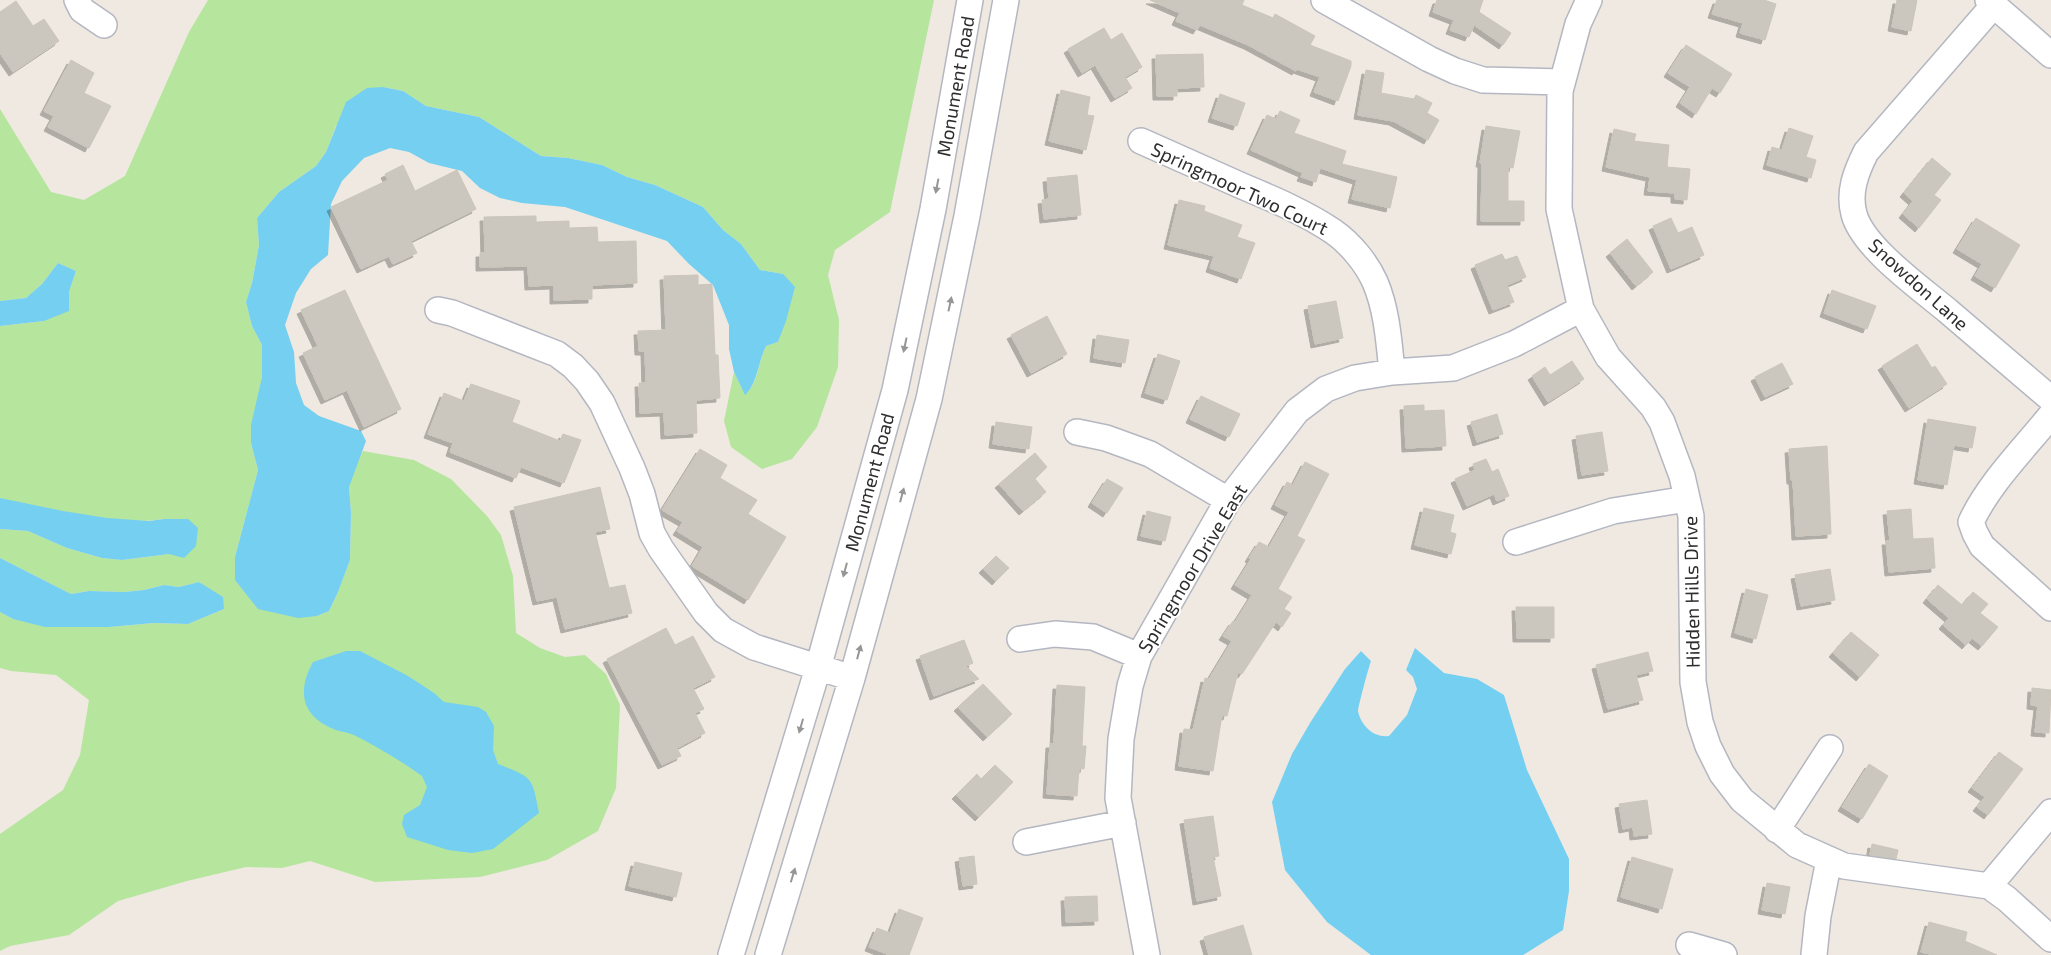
<svg xmlns="http://www.w3.org/2000/svg" width="2051" height="955" font-family="'Exo 2',sans-serif">
<defs>
<filter id="shadow"><feDropShadow dx="-4" dy="4" stdDeviation="0" flood-color="#0004"/></filter>
</defs>
<rect width="100%" height="100%" fill="#efe9e1"/>
<path fill="#b6e59e" d="M208,0H934L890,212L835,250L828,275L839,320L838,367L817,427L792,459L762,469L731,447L724,421L734,372L745,394C759,383 758,362 766,346L778,342L790,305L783,274L760,270L741,244L723,230L703,207L655,185L627,177L602,165L568,158L541,156L479,117L426,106L403,91L383,87L336,126L326,152L316,166L279,192L257,218L259,245L252,283L246,302L252,326L262,345V377L251,443L258,470L235,557L236,580L317,616L329,611L338,592L350,560L351,513L349,487L355,466L363,451L414,460L451,479L487,516L501,535L513,576L516,633L540,648L565,657L585,655L606,674L620,705L616,788L598,831L547,860L480,877L375,882L310,861L282,868L246,867L187,881L118,901L69,935L10,946L0,951V834L63,790L80,755L89,700L56,675L11,671L0,668V612L13,619L85,626L109,627L154,623L188,624L224,609L200,582L179,587L164,585L144,590L123,592L89,591L71,594L0,558V529L28,531L67,548L102,558L122,560L169,554L164,519C125,525 83,515 45,508C30,505 14,503 0,498V326L44,321L69,292L76,271L58,263L42,284L26,298L0,301V109L51,192L84,200L125,176L189,32Z"/>
<path fill="#75cff0" d="M383,87L403,91L426,106L479,117L541,156L568,158L602,165L627,177L655,185L703,207L723,230L741,244L760,270L783,274L795,287L786,321L778,342L766,346C758,362 758,383 745,395L734,372L729,349V325L713,285L689,264L667,241L565,207L522,203L500,198L480,188L462,171L429,163L409,152L390,148L364,158L342,181L331,204L328,255L311,269L296,293L285,325L294,352L296,383L304,405L319,416L361,431L366,441L349,487L351,513L350,560L338,592L329,611L317,616L298,618L258,609L235,580V557L258,470L251,443V425L262,377V345L252,326L246,302L252,283L259,245L257,218L279,192L316,166L326,152L346,102L367,88Z
M58,263L76,271L69,292V311L44,321L0,326V301L26,298L42,284Z
M0,498L63,511L107,518L149,521L164,519H188L198,528L196,546L184,558L169,554L122,560L102,558L67,548L28,531L0,529Z
M0,558L71,594L89,591L124,592L144,590L164,585L179,587L199,582L223,597L224,609L188,624L154,623L109,627H45L13,619L0,612Z
M1415,648L1444,673L1477,679L1504,695L1527,770L1569,859V891L1563,930L1523,955H1371L1327,922L1285,870L1272,802L1292,754L1310,723L1345,669L1361,651L1371,661C1369,666 1358,707 1358,711C1361,726 1374,738 1389,736L1407,715L1417,689L1413,677L1406,670Z
M346,651H360L408,676L434,693L444,702L478,707L486,712L494,726L493,750L498,764C534,778 532,777 539,813L493,849L472,853L448,850L407,837L402,824L404,815L420,805L427,787L422,776C401,761 379,748 356,736C349,732 339,732 331,728C300,714 298,689 313,662Z"/>
<path fill="#cbc7bf" stroke="#cbc5ba" filter="url(#shadow)" d="M1150,0H1244L1242,5L1273,18L1275,14L1315,36L1310,45L1351,61V66L1338,101L1314,92L1320,77L1297,69L1296,71L1248,45L1200,25L1197,30L1176,21L1180,13Z
M1437,0H1483L1479,12L1511,33L1503,45L1474,25L1469,37L1450,30L1454,20L1433,12Z
M1717,0H1764L1776,4L1765,40L1740,33L1743,23L1712,14Z
M1897,0H1917L1911,31L1892,27Z
M16,1L33,26L44,19L59,41L13,72L0,53V12Z
M1104,28L1111,40L1122,33L1142,67L1125,77L1132,88L1115,98L1095,65L1082,73L1068,49Z
M1686,45L1732,74L1720,93L1712,88L1696,114L1680,103L1690,87L1668,73Z
M1203,54L1204,87L1177,88V96H1157L1156,55Z
M71,60L94,73L84,93L111,106L89,148L48,127L54,116L44,111Z
M1366,70L1384,73L1381,93L1414,99L1416,95L1432,103L1427,113L1439,120L1428,140L1393,121L1358,115Z
M1061,90L1090,97L1087,115L1094,116L1086,150L1049,141Z
M1220,94L1245,103L1237,126L1212,118Z
M1280,111L1300,120L1294,133L1346,151L1342,164L1397,177L1390,208L1352,199L1357,180L1320,168L1316,182L1301,177L1303,173L1251,150L1267,115L1276,119Z
M1486,126L1520,131L1513,168L1508,167V201H1524V221H1481L1482,163H1480Z
M1789,128L1813,136L1806,157L1816,160L1811,178L1767,165L1772,147L1782,150Z
M1614,129L1636,134L1634,141L1669,145L1667,167L1690,169L1687,200L1675,199V193L1648,191L1650,177L1606,167Z
M1932,158L1951,174L1934,195L1941,200L1919,228L1903,214L1913,201L1904,193Z
M403,165L415,191L457,170L476,209L411,241L417,253L393,264L389,256L361,269L331,207L388,180L385,174Z
M1077,175L1081,215L1044,219L1042,200L1049,199L1047,178Z
M1179,200L1205,206L1204,211L1242,225L1237,237L1255,243L1241,279L1210,268L1214,256L1168,245Z
M536,216V222L569,221V228L597,227L598,242L636,241L637,283L592,285V299L554,300V285L529,286L528,266L480,267V253H485L484,217Z
M1671,218L1678,233L1692,227L1704,255L1671,269L1653,226Z
M1976,218L2020,245L1995,288L1975,276L1982,264L1957,249Z
M1627,239L1653,272L1636,286L1610,253Z
M1502,254L1505,260L1517,256L1526,277L1507,285L1514,302L1493,310L1475,265Z
M698,275V285L712,284L715,355H718L720,398L696,400L697,433L665,435L664,412L640,413L639,383H646L645,351H639L638,331L666,330L664,276Z
M345,290L401,409L364,427L347,390L325,400L303,353L318,346L301,310Z
M1832,290L1876,306L1867,329L1824,313Z
M1336,301L1343,338L1315,344L1308,306Z
M1047,316L1067,354L1031,373L1011,335Z
M1097,335L1129,340L1125,363L1094,358Z
M1917,344L1932,368L1935,366L1947,384L1909,408L1882,366Z
M1158,354L1180,361L1167,400L1145,393Z
M1572,361L1584,379L1548,402L1532,376L1545,367L1550,375Z
M1782,363L1793,384L1765,397L1755,377Z
M471,384L520,401L512,422L560,441L563,434L581,440L564,483L521,467L516,478L450,452L453,443L428,434L444,393L464,401Z
M1201,396L1240,414L1229,437L1190,419Z
M1424,405V411L1444,410L1446,446L1406,448L1404,406Z
M1497,414L1503,434L1477,442L1471,422Z
M1928,419L1976,427L1972,448L1954,445L1947,485L1918,480Z
M996,422L1032,427L1029,449L993,444Z
M1602,432L1608,471L1582,475L1576,436Z
M1827,446L1831,534L1796,536L1793,480H1791L1789,449Z
M700,449L727,465L720,478L757,500L748,514L786,537L748,600L692,566L703,547L677,531L683,522L662,510Z
M1035,453L1047,467L1035,479L1046,492L1023,511L999,484Z
M1486,459L1492,472L1498,469L1509,496L1497,501L1494,494L1467,506L1455,479L1475,470L1473,464Z
M1305,462L1329,474L1297,536L1305,540L1278,589L1292,597L1284,609L1291,613L1282,627L1276,622L1242,674L1238,672L1227,716L1222,715L1213,771L1179,766L1184,729L1193,730L1205,678L1209,679L1232,641L1223,636L1233,621L1235,622L1252,595L1235,585L1251,559L1249,558L1259,542L1269,547L1289,512L1275,505L1287,482L1293,485Z
M1107,479L1123,488L1107,513L1092,503Z
M600,487L610,529L595,532L609,588L625,585L632,613L565,629L557,597L537,601L514,507Z
M1424,508L1454,515L1450,532L1456,534L1451,554L1415,545Z
M1911,509L1913,539L1933,538L1935,568L1889,572L1886,541H1890L1887,511Z
M1147,511L1171,517L1165,541L1141,536Z
M996,556L1009,568L996,581L983,569Z
M1830,569L1835,600L1801,606L1795,575Z
M1938,585L1962,605L1973,592L1988,604L1980,613L1998,627L1982,646L1972,638L1966,645L1943,625L1949,618L1927,599Z
M1746,589L1768,595L1756,639L1735,633Z
M1516,607H1554V638H1517Z
M666,628L675,645L693,636L715,677L693,688L704,709L695,713L705,733L677,748L681,756L662,765L607,659Z
M1851,632L1879,655L1860,677L1833,653Z
M964,640L973,663L966,666L979,679L934,696L920,656Z
M1648,652L1653,671L1636,675L1643,700L1608,709L1596,665Z
M983,684L1012,714L987,737L958,707Z
M1057,685L1085,687L1082,746H1086L1084,769L1079,768L1077,796L1047,794L1050,744H1054Z
M2032,688L2051,690L2049,733L2035,732L2038,706L2031,705Z
M1999,752L2023,769L1988,815L1977,807L1985,797L1972,788Z
M1869,764L1888,776L1862,819L1842,807Z
M995,765L1013,782L979,817L956,795L977,774L981,779Z
M1647,800L1652,834L1634,836L1633,827L1623,829L1619,804Z
M1213,816L1219,856L1213,857L1221,896L1197,901L1184,820Z
M1872,844L1898,850L1896,859L1870,855Z
M974,856L977,884L963,886L959,858Z
M1632,857L1673,869L1662,909L1621,897Z
M635,862L682,873L676,897L629,886Z
M1767,883L1790,887L1785,914L1762,910Z
M1097,896L1098,921L1066,922L1065,897Z
M899,909L923,918L909,955H890L869,947L877,928L890,933Z
M1929,922L1967,932L1965,941L1997,955H1935L1921,952Z
M1243,925L1252,955H1209L1204,937Z"/>
<g fill="none" stroke-linecap="round" stroke-linejoin="round">
<defs>
<path id="minor" d="M77,0L82,10L104,25
M1324,0L1429,59L1455,71L1483,80L1562,82
M1589,0L1578,24L1560,91L1559,209L1581,309L1608,357L1653,407L1662,422L1682,476L1691,516L1693,682L1700,722L1708,746L1722,774L1742,800L1797,845L1844,866L1989,886L2007,899L2051,939
M1988,0L2051,55
M1993,6L1866,152C1856,172 1848,192 1854,214C1863,248 1922,289 1949,312C1983,341 2017,370 2051,399
M1141,141C1174,156 1208,171 1242,186C1273,199 1306,213 1334,232C1351,244 1367,264 1375,282C1387,310 1389,342 1392,372
M438,310L452,313L557,354L573,366L587,381L602,403L632,468L642,494L652,533L661,549L706,613L723,630L754,647L852,678
M2051,415C2024,449 1989,483 1971,522L1975,533L1982,546L2051,608
M1077,432L1106,438L1150,454L1228,500
M1516,542L1613,511L1687,499
M1020,639L1055,634L1093,637L1139,656
M1777,830L1830,748
M1026,842L1123,823
M1989,886L2051,812
M1689,945L1724,955
M731,955L818,668L895,390L933,209L970,0
M768,955L852,678L929,399L967,216L1006,0
M1147,955L1118,798L1121,739L1130,686L1139,656L1228,500L1297,411L1326,389L1355,378L1392,372L1453,368L1514,344L1581,309
M1814,955L1818,916L1829,860"/>
</defs>
<use href="#minor" stroke="#b4b7c1" stroke-width="28"/>
<use href="#minor" stroke="#fff" stroke-width="25"/>
</g>
<defs><path id="oneway-solid" d="M-6-.8H1V-3.2L6.5 0L1 3.2V.8H-6Z" transform="scale(1.25)"/></defs>
<g fill="#969696">
<use href="#oneway-solid" transform="translate(937 186) rotate(101)"/>
<use href="#oneway-solid" transform="translate(950 304) rotate(-78)"/>
<use href="#oneway-solid" transform="translate(905 345) rotate(102)"/>
<use href="#oneway-solid" transform="translate(902 495) rotate(-75)"/>
<use href="#oneway-solid" transform="translate(845 570) rotate(105)"/>
<use href="#oneway-solid" transform="translate(859 652) rotate(-75)"/>
<use href="#oneway-solid" transform="translate(801 726) rotate(106)"/>
<use href="#oneway-solid" transform="translate(793 875) rotate(-73)"/>
</g>
<g text-anchor="middle" dominant-baseline="central" stroke-width="4" stroke-linejoin="round" paint-order="stroke">
<g font-size="19" fill="#2e2e2e" stroke="#fff">
<text transform="translate(955 86) rotate(-80)">Monument Road</text>
<text transform="translate(1240 188) rotate(25)">Springmoor Two Court</text>
<text transform="translate(1919 284) rotate(42)">Snowdon Lane</text>
<text transform="translate(869 482) rotate(-75)">Monument Road</text>
<text transform="translate(1192 568) rotate(-59)">Springmoor Drive East</text>
<text transform="translate(1691 592) rotate(-91)">Hidden Hills Drive</text>
</g>
</g>
</svg>
